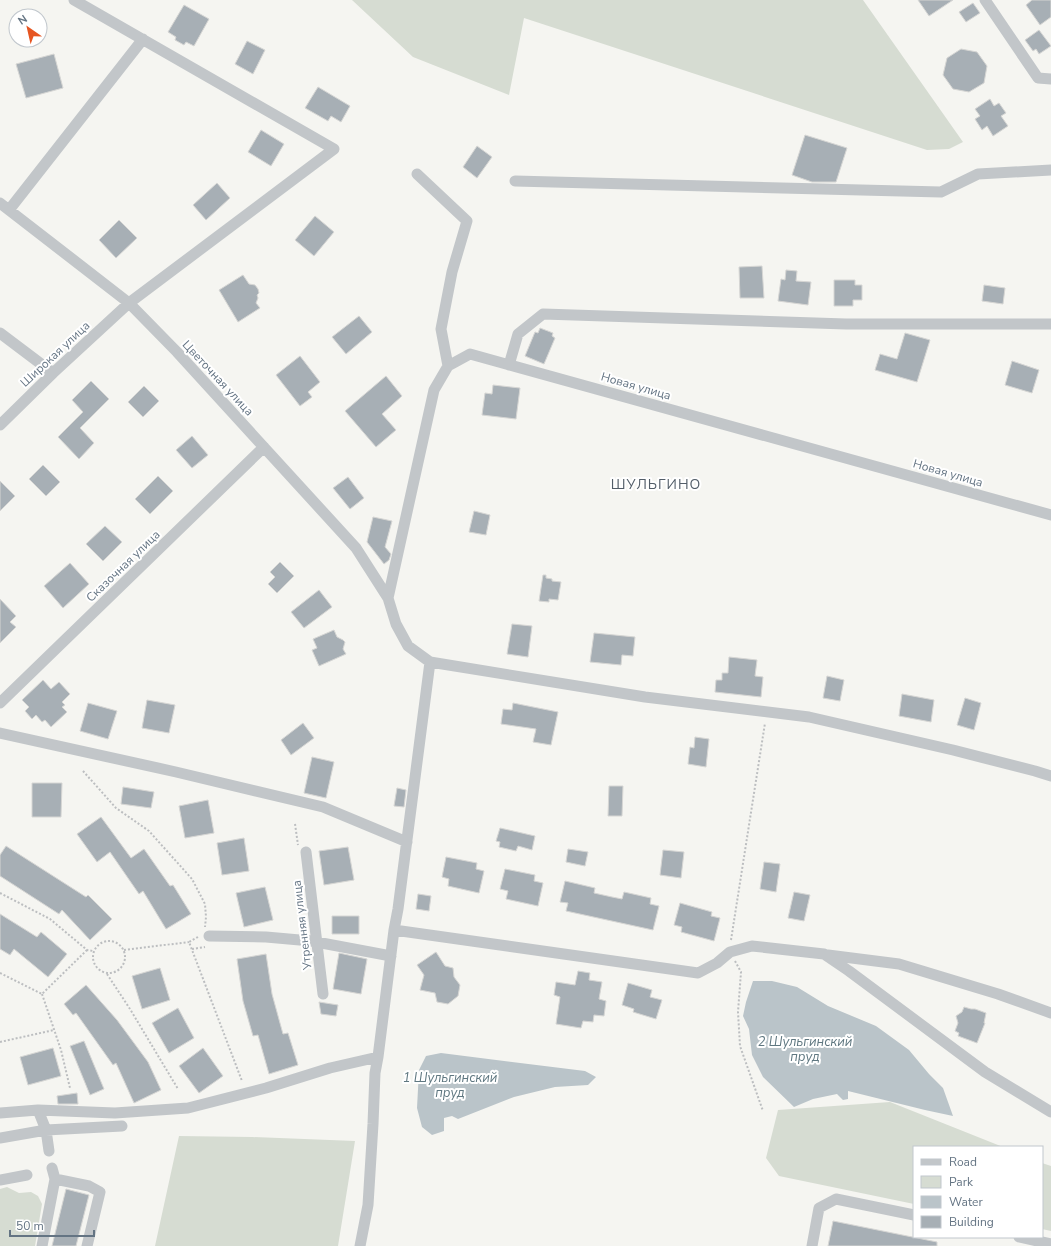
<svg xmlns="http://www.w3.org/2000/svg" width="1051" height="1246" font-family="'Nunito Sans',sans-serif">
<rect width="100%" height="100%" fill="#f5f5f1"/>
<path fill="#d6dcd2" d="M352,0H863L963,142L949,149L927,150L524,18L509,95L413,57Z
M890,1102L1003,1147H914V1204L779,1176L766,1158L778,1110Z
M179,1136L252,1137L355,1141L338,1246H155Z
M1042,1163L1051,1166V1231L1042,1229Z
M7,1187L19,1193L31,1192L38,1196L42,1204L35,1246H0V1189Z"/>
<path fill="#bac4c9" d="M753,981H772L797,987L828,1006L876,1026L909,1050L929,1074L943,1088L953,1116L925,1110L848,1091V1099L843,1100L837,1094L813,1099L794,1107L763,1077L752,1055L749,1029L743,1016L746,1002Z
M441,1053L585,1071L596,1077L588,1085L555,1087L514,1097L458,1119L452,1116L444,1118V1131L432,1135L422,1127L417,1108L419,1070L426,1056Z"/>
<path fill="#a7afb5" stroke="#d6d6d4" d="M918,0H953L929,16Z
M1032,0H1051V17L1040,25L1026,5Z
M973,3L980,13L966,22L959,12Z
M184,5L209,19L194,46L186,42L184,45L175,40L176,37L168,32Z
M1039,30L1051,46L1039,54L1036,49L1033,51L1025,40Z
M247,41L265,50L253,74L235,64Z
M961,49L977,52L987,66L984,83L969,92L953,89L943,75L947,58Z
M54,54L63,88L26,98L16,64Z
M318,87L350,106L341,122L331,116L328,121L305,108Z
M990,99L994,106L999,103L1006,113L1001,116L1008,126L993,136L987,126L982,130L975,119L980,116L975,109Z
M261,130L284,144L271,166L248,152Z
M805,135L847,148L836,182H812L792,175Z
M477,146L492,157L477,178L463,167Z
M217,183L230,198L206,220L193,205Z
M315,216L334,232L314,256L295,240Z
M119,220L137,238L116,258L99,240Z
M762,266L764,298H740L739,267Z
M786,270L797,271L796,281L811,282L808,305L778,301L781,279L785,280Z
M243,275L249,284L255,285L258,289L259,293L257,295L258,298L256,303L260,308L238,322L219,290Z
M834,280H855V285H862V300H853V306H834Z
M984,285L1005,288L1003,304L982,301Z
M359,316L372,332L346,354L332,337Z
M540,328L553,333L552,336L555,338L544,364L525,356L535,332L538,333Z
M905,333L930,340L917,382L875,370L880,354L897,359Z
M300,356L320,382L308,392L312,397L300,406L276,375Z
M1012,361L1039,370L1032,393L1005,385Z
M386,376L402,396L382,414L396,430L376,447L345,411Z
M91,381L109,399L80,428L94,443L79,459L58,437L83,412L72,400Z
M493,385L520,388L516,419L482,415L485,393L492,394Z
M144,386L159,401L143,417L128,402Z
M192,436L208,455L192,468L176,450Z
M43,465L60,482L46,496L29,479Z
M158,476L173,491L150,514L135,499Z
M348,477L364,498L350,509L333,488Z
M0,481L15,496L0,511Z
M474,511L490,515L486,535L469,532Z
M373,517L392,521L385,547L391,554L389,560L384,564L367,542Z
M105,526L122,542L103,561L86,544Z
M280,562L294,576L277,593L268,584L275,577L270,572Z
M70,563L89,584L63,608L44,586Z
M543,575H546V578L552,579V581L561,582L558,600L549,599V602L539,601Z
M319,590L332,607L304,628L291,612Z
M0,599L16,616L10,622L16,627L0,643Z
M512,624L532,626L528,657L507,654Z
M334,630L337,637L343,640L345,642L343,649L346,654L319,666L312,650L317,648L313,639Z
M594,633L635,637L633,656L622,655L621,665L590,662Z
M729,657L757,660L755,676L763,677L761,697L715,692L716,680H722V673H728Z
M827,676L844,680L840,701L823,698Z
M43,680L51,689L59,682L70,694L62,702L65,705L62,707L67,712L51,727L45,720L42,722L36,715L32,719L25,711L29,707L22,700Z
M902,694L934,700L931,722L899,716Z
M965,698L981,703L974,730L957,725Z
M147,700L175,705L169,733L142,728Z
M88,703L117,711L108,739L80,731Z
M513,703L558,712L551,745L533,742L536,729L501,724L503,709L512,710Z
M303,723L314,738L291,755L281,740Z
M695,737L709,739L706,767L688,764L690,747L694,748Z
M312,757L334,762L326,798L304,793Z
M32,783H62L61,817H32Z
M609,786H623L622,816H608Z
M123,787L154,792L151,808L121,804Z
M397,788L406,790L404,807L394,806Z
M208,800L214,833L185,838L179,806Z
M101,817L131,858L144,849L170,886L173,885L191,914L166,929L143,891L139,894L110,852L97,862L77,834Z
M500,828L535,836L532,850L518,846L516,851L499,847L500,842L496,841Z
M244,838L249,871L222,875L217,843Z
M6,846L86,897L88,895L112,919L90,940L62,910L59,914L0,876V855Z
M348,847L354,880L324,885L319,851Z
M568,849L588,852L585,866L566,862Z
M663,850L684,852L681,878L660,875Z
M446,857L477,863L476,869L484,871L479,893L448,886L449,879L442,877Z
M764,862L780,864L776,892L760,889Z
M505,869L535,875L534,881L543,883L538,906L506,899L508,891L500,889Z
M565,881L595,888L594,893L612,897L622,899L624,892L651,898L650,904L659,906L653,930L566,911L568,903L560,902Z
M265,887L273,920L244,927L236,893Z
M794,892L810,895L804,921L788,918Z
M418,894L431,896L429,911L416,909Z
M680,903L712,912L711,916L720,918L714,941L681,932L682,927L674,925Z
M0,914L37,937L41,932L67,954L48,977L14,949L10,955L0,949Z
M332,916H359V934H332Z
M436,952L445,966L453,968L454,977L460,985L458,996L448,1004L437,1002L435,993L420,990L424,975L417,965Z
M339,953L367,959L361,994L333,989Z
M266,954L272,994L283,1034L288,1033L298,1065L269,1074L258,1035L253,1036L243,1001L237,959Z
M160,968L170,1000L142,1009L132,976Z
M578,971L590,973L589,980L602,982L599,999L606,1001L604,1016L594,1015L593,1022L583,1021L581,1028L556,1024L560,997L554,995L556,982L575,985Z
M628,983L652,990L650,997L662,1000L656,1019L633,1012L634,1009L622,1005Z
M86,985L117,1020L148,1062L161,1090L134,1103L116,1063L113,1065L76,1013L73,1015L64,1004Z
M319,1002L338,1005L336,1016L321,1014Z
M964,1007L971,1009H975L986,1013L984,1023H985L977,1043L958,1036L959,1033L955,1031L958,1023L956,1016L962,1012Z
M178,1008L194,1038L169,1053L152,1023Z
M84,1041L104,1089L90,1095L70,1046Z
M53,1048L61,1076L28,1085L20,1057Z
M203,1048L223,1076L199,1093L179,1066Z
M77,1093L78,1104H58L57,1096Z
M66,1189L89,1195L76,1246H52Z
M833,1221L937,1242V1246H828Z"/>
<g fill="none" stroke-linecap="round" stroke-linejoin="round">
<path stroke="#bcbec0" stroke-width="2" stroke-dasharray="2 2" stroke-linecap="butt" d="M83,771L116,808L149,831L192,879L205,904L206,917L205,927
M295,824L298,845
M0,893L50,919L87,950L93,951
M198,937L189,942L242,1081
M731,940L765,723
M93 957a16 16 0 1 1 32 0a16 16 0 1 1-32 0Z
M192,949L205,947
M124,950L189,942
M735,961L741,972L738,1012L740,1046L763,1111
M0,973L42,994L87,950
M107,974L130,1009L178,1089
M42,994L61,1050L70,1088
M0,1042L54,1030"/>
<path stroke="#c2c6c9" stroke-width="11" d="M985,0L1038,78L1051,79
M417,174L467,221L452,272L441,329L448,366
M515,181L941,192L978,174L1051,170
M0,203L129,303L177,352L356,548L388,598L396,624L408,646L430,662L645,697L809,717L953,750L1035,771L1051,776
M9,210L143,39
M0,333L53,373
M509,365L518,334L543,314L846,324H1051
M0,425L53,373L129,303L334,149L74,0
M388,598L434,390L448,366L470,354L1051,515
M0,703L264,447
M0,733L176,772L323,807L407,842
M306,852L323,994
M394,930L698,973L717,963L730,952L752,946L824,954L849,971L985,1072L1051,1112
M209,936L266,937L311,941L391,956
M828,955L899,964L998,994L1051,1013
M38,1110L46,1130L49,1151
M0,1113L38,1110L115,1113L188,1108L266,1088L330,1068L378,1057
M0,1138L46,1130L122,1126
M52,1168L55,1179
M0,1180L27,1175
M1019,1237L1051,1244
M42,1246L55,1179L89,1186L100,1192L87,1246
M360,1246L368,1205L373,1124L375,1073L378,1057L394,930L398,909L430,662
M812,1246L819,1208L836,1199L914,1215"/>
</g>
<g text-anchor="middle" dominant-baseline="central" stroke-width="4" stroke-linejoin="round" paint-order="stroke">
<g font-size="12" fill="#647483" stroke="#fff">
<text transform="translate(55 354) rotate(-43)">Широкая улица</text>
<text transform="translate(218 378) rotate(47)">Цветочная улица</text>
<text transform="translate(636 386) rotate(16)">Новая улица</text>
<text transform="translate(948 473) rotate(16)">Новая улица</text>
<text transform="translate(123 566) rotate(-44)">Сказочная улица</text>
<text transform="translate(302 925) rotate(-97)">Утренняя улица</text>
</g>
<g font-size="13" font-style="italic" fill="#5f7780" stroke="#fff">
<text x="805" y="1042">2 Шульгинский<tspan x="805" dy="15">пруд</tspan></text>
<text x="450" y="1078">1 Шульгинский<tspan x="450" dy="15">пруд</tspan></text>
</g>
<g font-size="14" letter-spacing="1" fill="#525d68" stroke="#fff">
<text x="656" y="484">ШУЛЬГИНО</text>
</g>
</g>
<rect x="913" y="1146" width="130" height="92" fill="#ffffff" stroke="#c1c7cd"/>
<rect x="921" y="1159" width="20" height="6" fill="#c2c6c9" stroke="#c1c7cd"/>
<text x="949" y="1166" font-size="12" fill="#647483">Road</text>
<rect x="921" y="1176" width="20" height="12" fill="#d6dcd2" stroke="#c1c7cd"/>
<text x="949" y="1186" font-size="12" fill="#647483">Park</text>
<rect x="921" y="1196" width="20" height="12" fill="#bac4c9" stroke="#c1c7cd"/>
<text x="949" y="1206" font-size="12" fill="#647483">Water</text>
<rect x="921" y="1216" width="20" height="12" fill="#a7afb5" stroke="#c1c7cd"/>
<text x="949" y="1226" font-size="12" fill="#647483">Building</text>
<g transform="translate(28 28) rotate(326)"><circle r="19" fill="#ffffff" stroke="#c1c7cd"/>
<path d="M0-3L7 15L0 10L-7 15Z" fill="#e65521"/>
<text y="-6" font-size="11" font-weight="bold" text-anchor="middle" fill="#647483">N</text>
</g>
<path d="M10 1230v6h84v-6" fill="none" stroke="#647483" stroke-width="2"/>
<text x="16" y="1230" font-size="12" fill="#647483" stroke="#ffffff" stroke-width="3" paint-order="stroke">50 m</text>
</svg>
